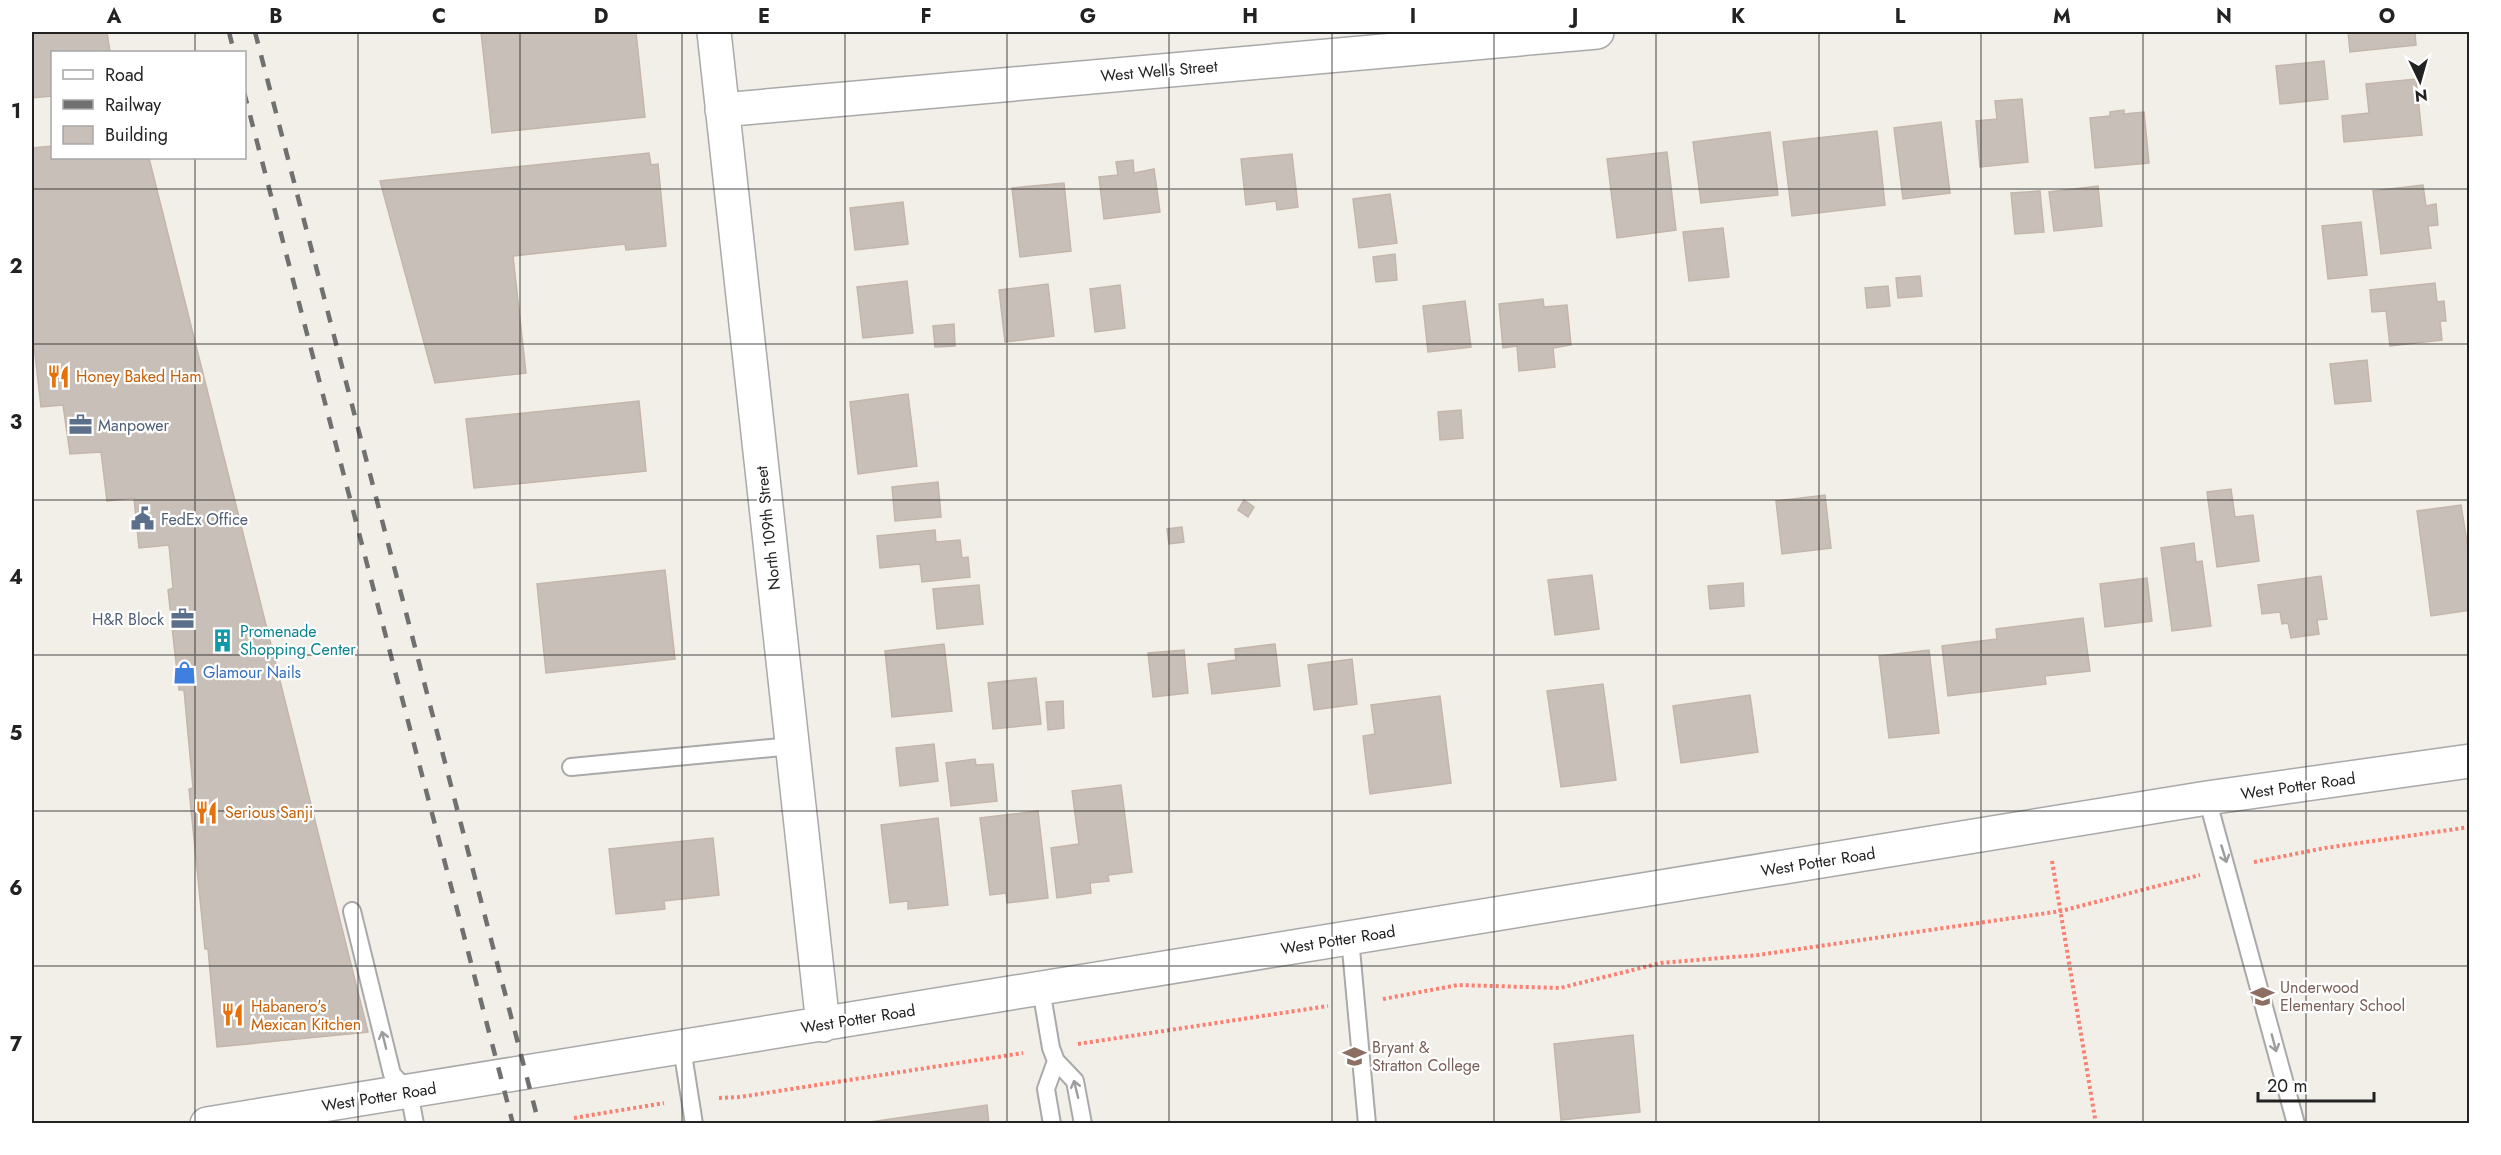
<svg xmlns="http://www.w3.org/2000/svg" width="2501" height="1155" font-family="Jost,sans-serif">
<rect width="100%" height="100%" fill="#f2efe9"/>
<path fill="#c7bfb8" stroke="#c4b6ab" stroke-width="1.5" d="M32,32H107L110,52H52V96L32,98Z
M481,32H636L645,117L492,133Z
M2348,32H2415L2416,45L2350,52Z
M2324,61L2328,99L2280,104L2276,66Z
M2416,79L2422,135L2344,142L2342,116L2369,113L2366,84Z
M2022,99L2028,162L1980,167L1976,121L1997,119L1995,101Z
M2124,110V114L2144,112L2149,163L2095,168L2090,118L2110,116V112Z
M1941,122L1950,193L1903,199L1894,128Z
M1877,131L1885,205L1792,216L1783,142Z
M1770,132L1778,195L1701,203L1693,142Z
M52,146V158H149L368,1032L217,1047L208,949H205L189,789L193,788L184,690H179L168,590L173,588L169,545L139,548L134,498L107,501L101,452L70,454L63,405L41,407L32,328V148Z
M1667,152L1676,230L1617,238L1607,159Z
M649,153L651,165L658,164L666,246L626,250L625,244L513,256L526,373L435,383L380,181Z
M1292,154L1298,207L1277,210L1276,201L1246,205L1241,159Z
M1133,160L1134,173L1154,169L1160,212L1104,219L1099,177L1118,175L1116,162Z
M1064,183L1071,251L1020,257L1012,188Z
M2423,185L2426,206L2436,204L2438,225L2428,226L2431,248L2381,254L2373,191Z
M2098,186L2102,226L2054,231L2049,192Z
M2040,191L2044,232L2015,234L2011,193Z
M1390,194L1397,243L1359,248L1353,199Z
M903,202L908,244L855,250L850,208Z
M2361,222L2367,275L2328,279L2322,226Z
M1723,228L1729,277L1689,281L1683,232Z
M1395,254L1397,280L1376,282L1373,257Z
M1920,276L1922,296L1898,298L1896,278Z
M907,281L913,333L863,338L857,287Z
M2435,283L2437,302L2444,301L2446,321H2440L2442,340L2390,346L2386,311L2372,312L2370,290Z
M1048,284L1054,336L1005,342L999,290Z
M1120,285L1125,328L1095,332L1090,289Z
M1888,286L1890,306L1867,308L1865,288Z
M1543,299L1544,307L1567,305L1571,345L1553,348L1555,367L1519,371L1517,346L1503,348L1499,304Z
M1465,301L1471,347L1428,352L1423,306Z
M954,324L955,346L935,347L933,326Z
M2367,360L2371,401L2335,404L2330,364Z
M908,394L917,466L858,474L850,402Z
M639,401L646,471L474,488L466,419Z
M1461,410L1463,438L1440,440L1438,412Z
M938,482L941,517L895,521L892,487Z
M2231,489L2235,517L2253,515L2259,561L2217,567L2207,492Z
M1825,495L1831,548L1782,554L1776,501Z
M1244,500L1254,507L1248,517L1238,510Z
M2461,505L2470,560V610L2431,616L2417,511Z
M1182,527L1184,542L1169,544L1167,529Z
M935,530L936,542L960,540L962,558L968,557L970,577L922,582L920,564L880,568L877,536Z
M2194,543L2196,562L2202,561L2211,626L2172,631L2161,548Z
M665,570L675,659L546,673L537,584Z
M1592,575L1599,629L1555,635L1548,580Z
M2321,576L2327,619L2317,620L2319,634L2291,638L2288,623L2282,624L2280,612L2262,614L2258,585Z
M2147,578L2152,621L2105,627L2100,584Z
M1743,583L1744,606L1710,609L1708,586Z
M979,585L983,624L937,629L933,589Z
M2083,618L2090,671L2045,676L2046,684L1948,696L1942,646L1997,639L1996,629Z
M944,644L952,711L892,717L885,651Z
M1275,644L1280,686L1212,694L1208,664L1236,660L1235,649Z
M1184,650L1188,693L1153,697L1148,653Z
M1929,650L1939,733L1889,738L1879,656Z
M1352,659L1357,704L1314,710L1308,665Z
M1036,678L1041,724L993,729L988,683Z
M1603,684L1616,780L1561,787L1547,691Z
M1750,695L1758,752L1681,763L1673,706Z
M1440,696L1451,783L1370,794L1363,736L1375,734L1371,705Z
M1063,701L1064,728L1048,730L1046,702Z
M934,744L938,781L900,786L896,748Z
M975,759L976,765L993,764L997,801L951,806L946,763Z
M1121,785L1132,872L1108,875L1109,881L1090,883L1091,893L1057,898L1051,848L1079,844L1072,791Z
M1038,811L1048,898L1007,903L1006,893L990,895L980,818Z
M938,818L948,905L908,909V901L890,903L881,825Z
M713,838L719,895L664,901L665,909L616,914L609,849Z
M1633,1035L1640,1112L1561,1120L1554,1044Z
M987,1105L989,1124H856Z"/>
<g fill="none" stroke-linecap="round" stroke-linejoin="round">
<defs>
<path id="lane" d="M571,767L792,746
M2207,798L2296,1124
M352,911L392,1074L409,1092L415,1124
M1350,938L1367,1124
M1041,989L1051,1048L1056,1061L1075,1081L1083,1124
M682,1048L694,1124
M1052,1124L1046,1089L1056,1061"/>
<path id="street" d="M714,32L823,1025
M722,110L1597,32
M207,1124L2207,798L2470,761"/>
</defs>
<use href="#lane" stroke="#a9a9a9" stroke-width="20"/>
<use href="#street" stroke="#a9a9a9" stroke-width="36"/>
<path stroke="#fa8072" stroke-width="4" stroke-dasharray="3 3" stroke-linecap="butt" d="M2052,861L2096,1124
M2254,862L2325,848L2470,827
M1383,999L1458,985L1560,988L1661,963L1758,955L2061,911L2200,875
M1078,1044L1328,1006
M719,1098L740,1097L1023,1053
M574,1118L664,1103"/>
<use href="#lane" stroke="#fff" stroke-width="16"/>
<use href="#street" stroke="#fff" stroke-width="33"/>
<path stroke="#707070" stroke-width="4.5" stroke-dasharray="12 12" stroke-linecap="butt" d="M229,32L234,52
M255,32L539,1124
M244,92L513,1124"/>
</g>
<defs><path id="oneway-shaft" d="M-6 0H5M1.5-3L5.5 0L1.5 3" fill="none" stroke-width="1.6" stroke-linecap="round" stroke-linejoin="round" transform="scale(1.5)"/></defs>
<g stroke="#9c9c9c">
<use href="#oneway-shaft" transform="translate(2224 854) rotate(73)"/>
<use href="#oneway-shaft" transform="translate(384 1040) rotate(-104)"/>
<use href="#oneway-shaft" transform="translate(2274 1043) rotate(75)"/>
<use href="#oneway-shaft" transform="translate(1076 1089) rotate(-104)"/>
</g>
<path fill="none" stroke="#222" stroke-width="1.5" stroke-opacity="0.55" d="M195,32V52M358,32V1124M520,32V1124M682,32V1124M845,32V1124M1007,32V1124M1169,32V1124M1332,32V1124M1494,32V1124M1656,32V1124M1819,32V1124M1981,32V1124M2143,32V1124M2306,32V1124M195,158V1124M32,189H2470M32,344H2470M32,500H2470M32,655H2470M32,811H2470M32,966H2470"/>
<defs>
<symbol id="restaurant-bare" viewBox="-9 -9 18 18"><path d="M-5-6h1v4h1v-4h1v4h1v-4h1v5L-1.5 .5V6h-2V.5L-5-1ZM5-6V6H3V1.5H1.5Q1.5-4 5-6Z" fill="#e8710a" stroke="#fff" stroke-width="2.5" paint-order="stroke"/></symbol>
<symbol id="office-bare" viewBox="-9 -9 18 18"><path d="M-6-3h4V-5.5h4V-3h4V5H-6ZM-1-4.5V-3h2v-1.5ZM-6 0V1H6V0Z" fill="#5c6f8a" stroke="#fff" stroke-width="2.5" paint-order="stroke"/></symbol>
<symbol id="civic-bare" viewBox="-9 -9 18 18"><path d="M-.6-6.5H3V-4.5H.6V-3L4-1V1h2V6H-6V1h2V-1L-.6-3ZM-1.2 2.5V6h2.4V2.5Z" fill="#5c6f8a" stroke="#fff" stroke-width="2.5" paint-order="stroke"/></symbol>
<symbol id="building-bare" viewBox="-9 -9 18 18"><path d="M-4-6H4V6H1V3H-1V6H-4ZM-2.5-4.3h1.7v1.8h-1.7ZM.8-4.3h1.7v1.8H.8ZM-2.5-1h1.7V.8h-1.7ZM.8-1h1.7V.8H.8Z" fill="#0f9aa8" stroke="#fff" stroke-width="2.5" paint-order="stroke"/></symbol>
<symbol id="shop-bare" viewBox="-9 -9 18 18"><path d="M-5-2.5h2.3a2.7 3.5 0 0 1 5.4 0H5L5.5 6h-11ZM-1.5-2.5h3a1.5 2.3 0 0 0-3 0Z" fill="#3f7fe0" stroke="#fff" stroke-width="2.5" paint-order="stroke"/></symbol>
<symbol id="school-bare" viewBox="-9 -9 18 18"><path d="M0-5L7-2L0 1L-7-2ZM-4 1L0 2.5L4 1V4Q0 6-4 4Z" fill="#8d6e63" stroke="#fff" stroke-width="2.5" paint-order="stroke"/></symbol>
<symbol id="university-bare" viewBox="-9 -9 18 18"><path d="M0-5L7-2L0 1L-7-2ZM-4 1L0 2.5L4 1V4Q0 6-4 4Z" fill="#8d6e63" stroke="#fff" stroke-width="2.5" paint-order="stroke"/></symbol>
</defs>
<g fill-rule="evenodd">
<use href="#restaurant-bare" x="42" y="360" width="33" height="33"/>
<use href="#office-bare" x="64" y="408" width="33" height="33"/>
<use href="#civic-bare" x="126" y="502" width="33" height="33"/>
<use href="#office-bare" x="166" y="602" width="33" height="33"/>
<use href="#building-bare" x="206" y="624" width="33" height="33"/>
<use href="#shop-bare" x="168" y="656" width="33" height="33"/>
<use href="#restaurant-bare" x="190" y="796" width="33" height="33"/>
<use href="#school-bare" x="2246" y="980" width="33" height="33"/>
<use href="#restaurant-bare" x="216" y="998" width="33" height="33"/>
<use href="#university-bare" x="1338" y="1040" width="33" height="33"/>
</g>
<g text-anchor="middle" dominant-baseline="central" stroke-width="4.5" stroke-linejoin="round" paint-order="stroke">
<g font-size="16" fill="#222" stroke="#fff">
<text transform="translate(1159 71) rotate(-5)">West Wells Street</text>
<text transform="translate(768 528) rotate(-96)">North 109th Street</text>
<text transform="translate(2298 786) rotate(-8)">West Potter Road</text>
<text transform="translate(1818 862) rotate(-9)">West Potter Road</text>
<text transform="translate(1338 940) rotate(-9)">West Potter Road</text>
<text transform="translate(858 1019) rotate(-9)">West Potter Road</text>
<text transform="translate(379 1097) rotate(-9)">West Potter Road</text>
</g>
<g font-size="16" fill="#c56008" stroke="#fff" text-anchor="start">
<text x="76" y="376">Honey Baked Ham</text>
<text x="225" y="812">Serious Sanji</text>
<text x="251" y="1006">Habanero's<tspan x="251" dy="18">Mexican Kitchen</tspan></text>
</g>
<g font-size="16" fill="#4e5e75" stroke="#fff" text-anchor="start">
<text x="98" y="425">Manpower</text>
<text x="161" y="519">FedEx Office</text>
<text x="164" y="619" text-anchor="end">H&amp;R Block</text>
</g>
<g font-size="16" fill="#0d838f" stroke="#fff" text-anchor="start">
<text x="240" y="631">Promenade<tspan x="240" dy="18">Shopping Center</tspan></text>
</g>
<g font-size="16" fill="#366cbe" stroke="#fff" text-anchor="start">
<text x="203" y="672">Glamour Nails</text>
</g>
<g font-size="16" fill="#785e54" stroke="#fff" text-anchor="start">
<text x="2280" y="987">Underwood<tspan x="2280" dy="18">Elementary School</tspan></text>
<text x="1372" y="1047">Bryant &amp;<tspan x="1372" dy="18">Stratton College</tspan></text>
</g>
</g>
<rect width="2501" height="1155" fill="none" stroke="#ffffff" stroke-width="66"/>
<rect x="51" y="51" width="195" height="108" fill="#ffffff" stroke="#a7a7a7" stroke-width="1.5"/>
<rect x="63" y="70" width="30" height="9" fill="#ffffff" stroke="#a7a7a7" stroke-width="1.5"/>
<text x="105" y="81" font-size="18" fill="#222222">Road</text>
<rect x="63" y="100" width="30" height="9" fill="#707070" stroke="#a7a7a7" stroke-width="1.5"/>
<text x="105" y="111" font-size="18" fill="#222222">Railway</text>
<rect x="63" y="126" width="30" height="18" fill="#c7bfb8" stroke="#a7a7a7" stroke-width="1.5"/>
<text x="105" y="141" font-size="18" fill="#222222">Building</text>
<g transform="translate(2420 81) rotate(175)" stroke="#ffffff" stroke-width="4.5" paint-order="stroke">
<path d="M0-4.5L10 22L0 15L-10 22Z" fill="#222222"/>
<text y="-9" font-size="16" font-weight="bold" text-anchor="middle" fill="#222222">N</text>
</g>
<path d="M2258 1092v9h116v-9" fill="none" stroke="#222222" stroke-width="3"/>
<text x="2267" y="1092" font-size="18" fill="#222222" stroke="#ffffff" stroke-width="4.5" paint-order="stroke">20 m</text>
<rect x="33" y="33" width="2435" height="1089" fill="none" stroke="#222" stroke-width="2"/>
<g font-size="20" text-anchor="middle" font-weight="bold" fill="#222">
<text x="114" y="23">A</text>
<text x="276" y="23">B</text>
<text x="439" y="23">C</text>
<text x="601" y="23">D</text>
<text x="764" y="23">E</text>
<text x="926" y="23">F</text>
<text x="1088" y="23">G</text>
<text x="1250" y="23">H</text>
<text x="1413" y="23">I</text>
<text x="1575" y="23">J</text>
<text x="1738" y="23">K</text>
<text x="1900" y="23">L</text>
<text x="2062" y="23">M</text>
<text x="2224" y="23">N</text>
<text x="2387" y="23">O</text>
<text x="16" y="118">1</text>
<text x="16" y="273">2</text>
<text x="16" y="429">3</text>
<text x="16" y="584">4</text>
<text x="16" y="740">5</text>
<text x="16" y="895">6</text>
<text x="16" y="1051">7</text>
</g>
</svg>
